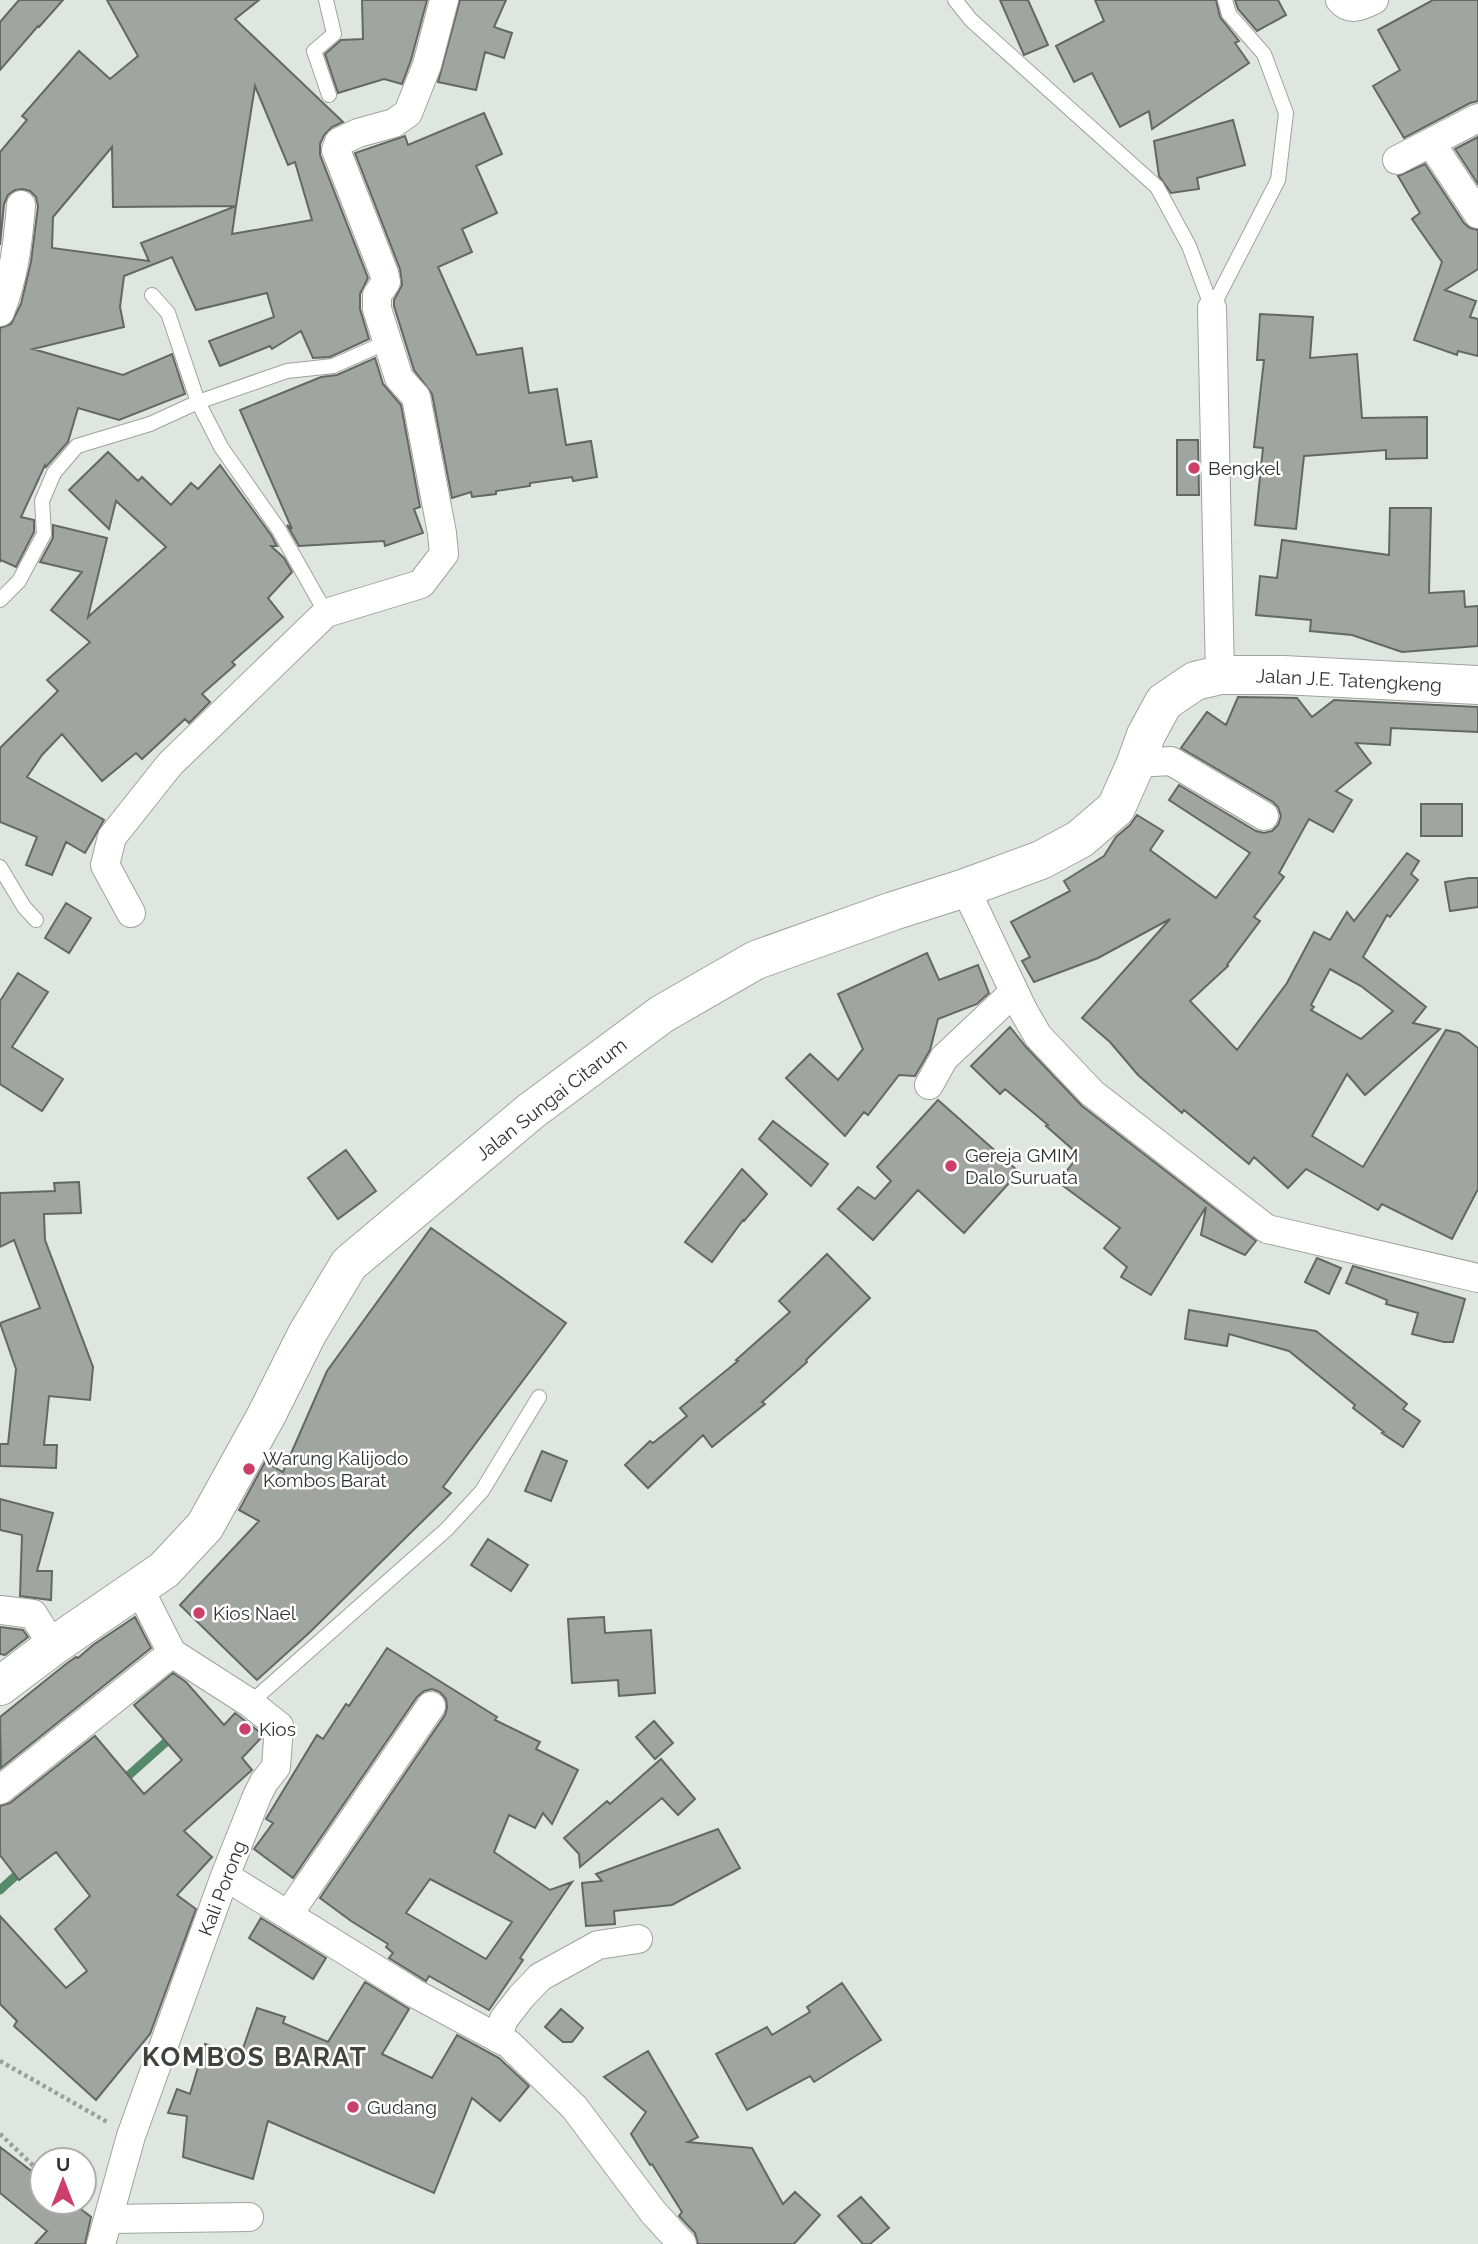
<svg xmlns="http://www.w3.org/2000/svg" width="1478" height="2244" font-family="Raleway,sans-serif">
<rect width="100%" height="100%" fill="#dfe5e1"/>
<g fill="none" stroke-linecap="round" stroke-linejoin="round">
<path stroke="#558b6a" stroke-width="9" d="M120,1783L175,1734
M0,1890L23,1869"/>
</g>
<path fill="#a0a5a1" stroke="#636865" stroke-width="2" fill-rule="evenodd" d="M19,0H63L39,27L38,26L0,70V22Z
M107,0H259L235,19L343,122L332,127L324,135L320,144V155L368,278L360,294V309L369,339L330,357L313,358L301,331L272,349L270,346L220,366L209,341L274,317L267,293L196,310L172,257L124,276L120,307L124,327L33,349L123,375L172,354L185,394L119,420L78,408L68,442L46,467L45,465L21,517L34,520V532L16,567L1,560L0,562V328L11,324L21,304L31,262L38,206L36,197L30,191L23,189L15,190L8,195L4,204L0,245V152L27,120L22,116L79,51L110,79L138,56ZM255,86L288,165L295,162L312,220L232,234L236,206L141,243L149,261L52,248L53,217L112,147L113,207L236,206Z
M362,0H427L411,60L402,84L384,79L338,93L325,54L341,40L363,39Z
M460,0H506L494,27L512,33L504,58L485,52L476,90L438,82Z
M1000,0H1028L1048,45L1024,55Z
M1095,0H1216L1220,17L1239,41L1235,43L1249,63L1152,129L1149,111L1120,127L1092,73L1074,82L1056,46L1104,21Z
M1235,0H1278L1286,15L1257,31L1238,9Z
M1433,0H1478V101L1470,103L1404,138L1373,86L1400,70L1378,30Z
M484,113L502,154L476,166L497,213L462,229L472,252L438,267L477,355L522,348L529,393L557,389L566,445L591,441L597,477L573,481L572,477L530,483V486L496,491V494L472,497L471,492L452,498L432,394L414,370L394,306V300L402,285L400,269L355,153L405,136L408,145Z
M1233,120L1245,165L1197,178L1199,189L1171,193L1159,176L1154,141Z
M1478,137V184L1455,149Z
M1425,164L1464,223L1470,228L1478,230V269L1445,290L1476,301L1470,317L1478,319V356L1458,351L1457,355L1414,340L1442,262L1412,219L1420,213L1398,176Z
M1260,314L1313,317L1310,358L1357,354L1362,418L1427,417V458L1386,459V450L1304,456L1296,529L1255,525L1263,448L1254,447L1264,360H1257Z
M375,358L383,384L401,405L420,507L414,509L423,533L385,546L384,541L299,546L287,525L292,529L240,410L321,377L337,375Z
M1177,440H1198L1199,495H1177Z
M108,452L138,481L142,477L171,505L191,483L198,489L220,465L271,535L277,546H271L284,558L292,572L268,598L283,617L232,662L235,665L202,694L210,702L189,723L185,719L142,759L136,753L102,781L62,734L42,755L27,777L104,820L85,853L66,842L52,875L26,865L37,837L0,822V748L58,691L47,680L90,642L51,610L82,572L40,562L53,538V525L107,538L88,617L166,547L116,501L109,529L69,490Z
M1390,508H1431L1429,593L1464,591L1465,607L1478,606V646L1402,652L1352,635L1310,631L1311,620L1256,615L1260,576L1277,578L1282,540L1389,555Z
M1238,697L1297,698L1312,717L1334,700L1478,707V732L1391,728L1390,745L1356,743L1371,763L1336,791L1352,800L1333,832L1309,819L1279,873L1284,877L1254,917L1260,921L1227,965L1228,966L1190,1001L1237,1050L1287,983L1314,932L1330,940L1347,912L1354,921L1407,853L1419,861L1411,874L1418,880L1390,917L1387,915L1363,957L1426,1007L1413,1023L1440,1029L1365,1095L1347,1074L1312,1136L1363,1167L1446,1030L1459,1033L1478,1048V1189L1452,1239L1382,1204L1378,1210L1306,1169L1288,1188L1254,1157L1249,1164L1184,1110L1182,1113L1138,1075L1110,1042L1082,1018L1170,919L1098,958L1034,982L1022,961L1030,957L1011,922L1070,891L1064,881L1104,856L1116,837L1130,825L1137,815L1163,831L1150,850L1216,898L1250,853L1169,800L1179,785L1256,831L1264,833L1272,831L1278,825L1281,816L1278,807L1273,802L1181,748L1207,712L1226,725ZM1330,969L1361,986L1393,1011L1361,1039L1311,1010L1314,1007L1311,1005Z
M1421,804H1462V836H1421Z
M1469,878H1478V907L1450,911L1445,882Z
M66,903L91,918L69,953L45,938Z
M927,953L939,980L978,965L989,993L977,1004L938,1019L930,1050L915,1076L899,1075L868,1115L864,1112L845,1136L786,1078L810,1054L838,1080L863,1049L838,994Z
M18,973L48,992L12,1047L63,1079L42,1111L0,1084V1001Z
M1010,1027L1026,1047L1082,1106L1256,1241L1245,1255L1201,1235L1206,1207L1151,1295L1121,1277L1127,1267L1104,1248L1120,1228L1058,1182L1079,1155L1046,1126L1048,1125L1005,1089L1000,1094L971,1066Z
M938,1100L1019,1172L964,1233L918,1190L873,1240L838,1209L858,1187L875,1199L891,1181L877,1167Z
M773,1121L828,1164L811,1186L759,1139Z
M346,1150L376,1191L338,1219L308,1178Z
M742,1169L767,1194L744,1221L743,1220L712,1262L685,1242Z
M79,1182L81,1213L44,1214L45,1240L93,1367L90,1400L49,1396L44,1445H57L56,1468L0,1466V1444H8L16,1369L0,1323L40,1308L14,1240L0,1247V1193L55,1191L54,1183Z
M431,1228L566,1323L443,1487L451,1493L309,1633L257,1680L180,1605L259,1521L239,1510L265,1462L283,1472L327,1371Z
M827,1254L870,1298L806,1360L807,1362L762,1402L765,1404L712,1447L703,1435L648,1488L625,1465L650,1441L653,1443L687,1416L680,1408L738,1361L736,1360L790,1312L779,1301Z
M1317,1258L1341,1268L1329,1294L1305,1282Z
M1353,1266L1465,1299L1453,1342H1444L1412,1334L1418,1313L1386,1304L1387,1300L1346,1283Z
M1189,1310L1316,1331L1407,1404L1403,1409L1420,1421L1403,1447L1382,1433L1384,1432L1353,1408L1355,1405L1289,1351L1229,1334L1227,1346L1185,1339Z
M542,1451L567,1461L551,1501L525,1491Z
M0,1499L53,1513L37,1571H52L51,1600L20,1596L22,1535L0,1530Z
M488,1539L528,1565L511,1591L471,1565Z
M135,1617L151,1648L1,1768L0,1717L66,1664L76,1657L78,1658L93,1645Z
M604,1617L605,1633L651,1630L655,1693L619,1696L618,1680L572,1683L568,1619Z
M0,1627L23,1630L28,1637L5,1655L0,1654Z
M387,1648L497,1717L495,1720L540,1742L536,1749L578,1770L552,1824L543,1813L535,1828L509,1815L494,1852L550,1890L572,1882L520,1958L523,1960L489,2010L429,1976L426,1981L389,1958L393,1953L386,1947L388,1944L351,1921L320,1898L445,1715L447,1708L446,1699L440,1692L432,1689L424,1691L417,1697L293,1878L254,1849L273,1823L266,1819L317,1735L323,1739L346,1704L349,1706ZM430,1879L512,1922L486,1959L406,1913Z
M173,1673L186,1682L224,1725L235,1713L262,1734L261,1738L242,1758L252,1770L184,1831L212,1857L177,1895L196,1909L150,2034L96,2100L14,2026L17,2021L0,2004V1916L66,1988L87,1971L55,1929L90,1896L56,1852L19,1880L0,1855V1806L10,1803L95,1736L144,1794L182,1760L134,1705Z
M654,1721L673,1743L655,1759L636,1737Z
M661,1759L695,1799L678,1815L662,1798L580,1867L579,1854L564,1838L607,1801L610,1804Z
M718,1829L740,1868L672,1905L614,1911L615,1924L586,1926L582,1883L602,1881L596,1874Z
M261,1918L326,1958L313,1979L249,1938Z
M365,1982L409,2009L382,2054L432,2078L457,2035L499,2058L529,2086L500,2121L472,2098L434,2193L268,2121L253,2179L183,2157L187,2116L168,2113L177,2089L190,2094L205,2044L241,2054L257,2008L285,2017L283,2023L328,2042Z
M842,1983L881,2040L814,2082L810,2076L747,2110L716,2054L767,2027L772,2035L810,2012L807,2007Z
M561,2009L583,2028L572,2042H563L545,2027Z
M648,2051L698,2137L688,2142L752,2148L783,2204L795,2192L820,2215L794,2244H698L695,2233L679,2216L682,2212L652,2164L650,2165L631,2134L646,2112L604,2077Z
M0,2147L42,2179V2202H72L91,2217L85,2244H35L47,2231L0,2193Z
M861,2197L889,2228L870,2244H863L838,2216Z"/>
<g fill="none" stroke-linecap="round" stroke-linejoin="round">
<defs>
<path id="lane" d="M326,0L334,34L314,51L329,95
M955,0L971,20L1157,187L1189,246L1212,308
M152,295L168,313L198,402L221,447L279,530L326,613
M1212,308L1278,180L1286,113L1264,54L1229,14L1225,0
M0,600L19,581L44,534L42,501L54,473L77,446L150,424L198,402L287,371L333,366L387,342
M0,867L24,907L36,920
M250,1703L447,1529L482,1491L539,1397"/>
<path id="street" d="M1340,0C1350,12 1361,6 1374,0
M1431,143L1478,214
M1397,160L1478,118
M1212,308L1220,675
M0,312C14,277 18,242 21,205
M1136,763L1171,761L1264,816
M965,888L1023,1010L1038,1036L1092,1093L1267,1229L1478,1278
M131,913L105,865L112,837L170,764L326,613L421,584L444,554L442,533L416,397L399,378L377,309V295L386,282L384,273L336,150L339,142L358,133L394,123L408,113L427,65L444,0
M929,1085L944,1058L1014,992
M0,1610L33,1614L53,1646
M0,1790L172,1653
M225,1876L414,1993L509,2044L574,2107L653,2212L682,2244
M288,1915L431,1706
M497,2038L504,2019L521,1997L540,1977L598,1945L638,1939
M109,2219L249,2217
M101,2244L131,2136L225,1876L257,1796L264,1782L276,1767L279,1726L250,1703L172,1653L139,1588"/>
<path id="secondary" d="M0,1686L53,1646L164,1570L205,1526L266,1416L307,1334L349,1264L531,1111L662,1014L756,960L893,911L965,888L1041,860L1080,839L1116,808L1136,763L1146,735L1164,702L1195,681L1220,675H1283L1478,685"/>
</defs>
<use href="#lane" stroke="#9ea3a0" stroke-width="16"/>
<use href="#street" stroke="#9ea3a0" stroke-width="30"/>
<use href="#secondary" stroke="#9ea3a0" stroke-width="40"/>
<path stroke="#999d9b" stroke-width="4.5" stroke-dasharray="3.5 3.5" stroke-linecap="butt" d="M0,2061L109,2123
M0,2134L42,2174
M72,2202L83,2212"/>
<use href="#lane" stroke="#fff" stroke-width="14"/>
<use href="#street" stroke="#fff" stroke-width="28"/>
<use href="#secondary" stroke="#fff" stroke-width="38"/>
</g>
<g fill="#cc3f6b" stroke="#fff" stroke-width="2.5">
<circle cx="1194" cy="468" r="7"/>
<circle cx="951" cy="1166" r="7"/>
<circle cx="249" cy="1469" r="7"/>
<circle cx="199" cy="1613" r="7"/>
<circle cx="245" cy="1729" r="7"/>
<circle cx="353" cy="2107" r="7"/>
</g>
<g text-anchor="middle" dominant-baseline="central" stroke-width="5" stroke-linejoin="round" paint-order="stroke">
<g font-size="19" fill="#303231" stroke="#fff" text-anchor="start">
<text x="1208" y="468">Bengkel</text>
<text x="965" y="1155">Gereja GMIM<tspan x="965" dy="22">Dalo Suruata</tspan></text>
<text x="263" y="1458">Warung Kalijodo<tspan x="263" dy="22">Kombos Barat</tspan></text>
<text x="213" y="1613">Kios Nael</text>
<text x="259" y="1729">Kios</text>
<text x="367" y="2107">Gudang</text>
</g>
<g font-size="19" fill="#303231" stroke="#fff">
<text transform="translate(1349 680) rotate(3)">Jalan J.E. Tatengkeng</text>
<text transform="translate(551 1099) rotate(-38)">Jalan Sungai Citarum</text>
<text transform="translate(222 1888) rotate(-69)">Kali Porong</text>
</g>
<g font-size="26" font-weight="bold" letter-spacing="2" fill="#3f4340" stroke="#fff">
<text x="255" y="2057">KOMBOS BARAT</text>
</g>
</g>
<g transform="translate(63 2181)"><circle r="33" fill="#ffffff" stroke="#acadad" stroke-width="2"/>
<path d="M0-5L12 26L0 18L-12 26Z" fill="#cc3f6b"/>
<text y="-10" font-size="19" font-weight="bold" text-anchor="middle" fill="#303231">U</text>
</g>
</svg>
